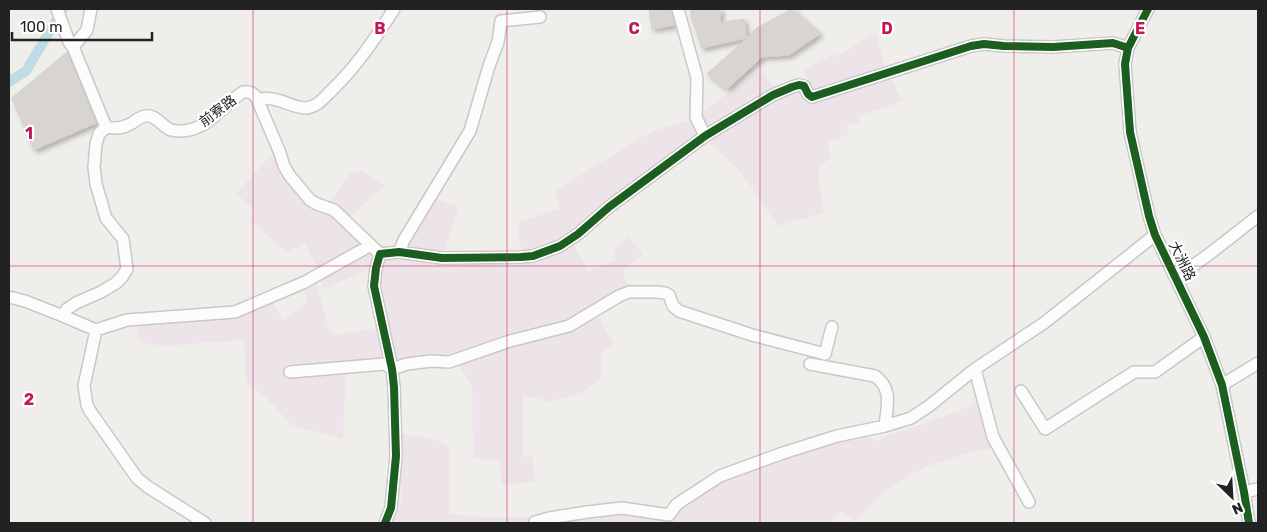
<svg xmlns="http://www.w3.org/2000/svg" width="1267" height="532" font-family="Rubik,'Noto Sans TC',sans-serif">
<defs>
<filter id="shadow"><feDropShadow dx="3" dy="3" stdDeviation="2.5" flood-color="#0004"/></filter>
</defs>
<rect width="100%" height="100%" fill="#f0eeeb"/>
<path fill="#ede4e9" d="M876,32L885,67L903,101L859,116L860,122L847,127L848,135L828,142L831,157L820,167L818,174L824,213L778,226L740,171L708,142L585,231L574,246L588,271L616,260L613,249L628,236L643,254L623,270L628,290L596,312L614,345L601,352L602,377L583,392L551,402L523,395V457L533,456L534,482L502,485L499,462L473,457L472,387L459,365L410,362L394,364L371,268L324,289L317,274V268L305,243L287,253L250,220L254,210L236,193L281,145L303,189L328,205L350,172L363,171L385,185L348,219L377,242L390,247L403,246L430,196L459,208L444,252L522,253L517,223L560,208L555,192L598,164L652,131L690,120L761,70L775,90L809,81L803,70L834,54L835,57Z
M315,278L329,330L333,335L378,328L385,369L346,374L343,439L292,425L265,397L246,382L244,340L163,346L145,343L137,339L138,319L233,312L270,296L283,320L308,301L300,281Z
M980,402L993,447L941,461L919,470L882,494L855,522L842,512L829,523H391L396,515L401,502L399,433L435,439L450,446V514L484,517H530V522H540L661,511L682,501L702,487L822,443L868,437L878,441L887,435L927,423Z"/>
<g fill="none" stroke-linecap="round" stroke-linejoin="round">
<path stroke="#bfdbe3" stroke-width="10" d="M9,82L26,71L63,9"/>
</g>
<path fill="#d7d4d2" stroke="#d3d0cc" filter="url(#shadow)" d="M649,9H671L675,25L652,29Z
M691,9H721L720,23L744,19L747,38L757,28L792,9L820,34L789,55L762,57L727,89L707,74L747,38L702,48L695,27L691,17Z
M67,52L96,123L34,150L12,98Z"/>
<g fill="none" stroke-linecap="round" stroke-linejoin="round">
<defs>
<path id="minor" d="M57,9L69,42L73,47L106,127C115,129 124,128 132,123C136,120 140,117 145,116C156,114 162,127 171,130C175,131 179,131 183,131C209,129 223,105 243,92C249,91 254,93 257,99L280,153L284,166L290,176L310,200L317,204L334,210L380,254
M678,9L697,78L696,117L705,136
M1148,9L1128,48L1125,64L1130,132L1149,216L1155,235L1204,337L1222,385L1244,492L1249,523
M73,47L87,30L91,9
M257,99C262,99 267,98 272,99C283,100 294,108 306,108C317,107 324,98 331,91C356,67 375,39 394,9
M106,127L99,134L96,144L94,167L96,184L106,218L123,239L127,269L122,277L116,283L101,292L76,303L67,309L63,316L96,330L84,386L87,405L90,411L137,478L148,487L205,523
M399,252L404,240L470,131L489,66L498,42L501,21L540,17
M1176,278L1208,255L1258,216
M9,297L25,301L63,316
M96,330L127,320L235,312L305,282L371,245
M810,364L875,376C893,389 887,406 885,426
M975,369L993,437L1029,502
M290,372L385,364L392,369L407,364L431,361L449,362L510,341L569,326L619,296L629,292H656L665,293L669,295L673,306L679,311L752,335L825,354L832,327
M1222,385L1258,363
M1021,391L1045,429L1134,372H1155L1204,337
M1244,492L1258,489
M385,523L391,508L396,456L394,387L392,369L374,286L376,268L380,254L399,252L442,258L521,257L533,256L560,246L578,234L609,207L705,136L773,95L792,87L799,85L804,86L808,94L812,97L971,46L984,44L1004,46L1053,47L1113,43L1128,48
M536,523L535,522L549,518L587,512L622,508L669,515L677,504L720,476L783,453L837,436L885,426L911,418L929,406L975,369L1044,323L1155,235"/>
</defs>
<use href="#minor" stroke="#c9c8c7" stroke-width="14"/>
<use href="#minor" stroke="#fdfcfc" stroke-width="11"/>
<defs>
<path id="cycleway" d="M1148,9L1128,48L1125,64L1130,132L1149,216L1155,235L1204,337L1222,385L1244,492L1249,523
M385,523L391,508L396,456L394,387L392,369L374,286L376,268L380,254L399,252L442,258L521,257L533,256L560,246L578,234L609,207L705,136L773,95L792,87L799,85L804,86L808,94L812,97L971,46L984,44L1004,46L1053,47L1113,43L1128,48"/>
</defs>
<use href="#cycleway" stroke="#fff" stroke-width="11"/>
<use href="#cycleway" stroke="#1b5e20" stroke-width="8"/>
</g>
<path fill="none" stroke="#c2185b" stroke-width="1" stroke-opacity="0.55" d="M253,9V523M507,9V523M760,9V523M1014,9V523M9,266H1258"/>
<g text-anchor="middle" dominant-baseline="central" stroke-width="4.5" stroke-linejoin="round" paint-order="stroke">
<g font-size="14" fill="#222" stroke="#fff">
<text transform="translate(218 111) rotate(-37)">前寮路</text>
<text transform="translate(1182 261) rotate(64)">大洲路</text>
</g>
</g>
<g font-size="16" text-anchor="middle" font-weight="bold" fill="#c2185b" stroke="#fff" stroke-width="4.5" stroke-linejoin="round" paint-order="stroke">
<text x="380" y="34">B</text>
<text x="634" y="34">C</text>
<text x="887" y="34">D</text>
<text x="1140" y="34">E</text>
<text x="29" y="139">1</text>
<text x="29" y="405">2</text>
</g>
<rect width="1267" height="532" fill="none" stroke="#222222" stroke-width="20"/>
<g transform="translate(1232 497) rotate(155)" stroke="#ffffff" stroke-width="4" paint-order="stroke">
<path d="M0-4L9 19L0 12L-9 19Z" fill="#222222"/>
<text y="-8" font-size="14" font-weight="bold" text-anchor="middle" fill="#222222">N</text>
</g>
<path d="M12 32v8h140v-8" fill="none" stroke="#222222" stroke-width="2.5"/>
<text x="20" y="32" font-size="15" fill="#222222" stroke="#ffffff" stroke-width="4" paint-order="stroke">100 m</text>
</svg>
